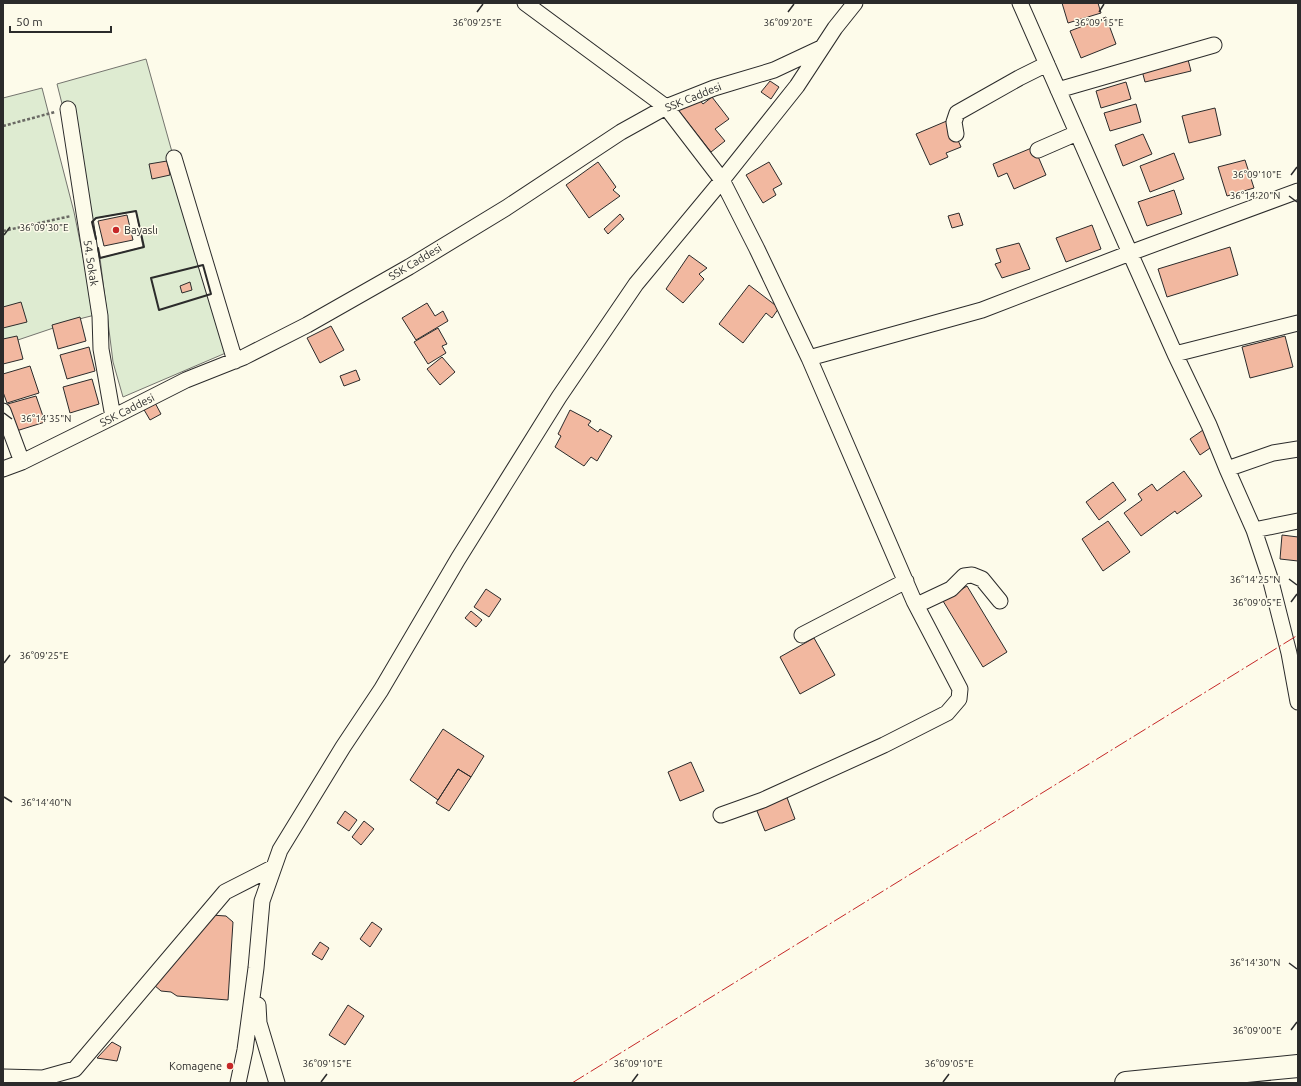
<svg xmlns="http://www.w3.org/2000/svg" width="1301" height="1086" font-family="Ubuntu,sans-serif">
<rect width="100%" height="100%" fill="#fdfbea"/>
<path fill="#deebd1" stroke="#74746e" d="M146,59L228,352L123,397L113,362L100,258L143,247L136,211L96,218L92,222L57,84Z
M42,88L74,212L95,315L83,318L3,345V98Z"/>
<path fill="#f2b8a0" stroke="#2b2b2b" d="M1062,3H1098L1101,13L1068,23Z
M1106,17L1116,44L1081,58L1070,31Z
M1186,52L1191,71L1145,82L1140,63Z
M770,81L779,87L771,99L761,92Z
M1126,82L1131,99L1101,108L1096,91Z
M712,97L729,119L715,129L725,141L711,152L678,110L698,98L703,104Z
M1136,104L1141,122L1110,131L1104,113Z
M1215,108L1221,135L1189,143L1182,116Z
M949,120L961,147L946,153L948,157L930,165L916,134Z
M1143,134L1152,154L1123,166L1115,145Z
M1034,147L1046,175L1014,189L1007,173L998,177L993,164Z
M1174,153L1184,179L1150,192L1140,166Z
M1245,160L1254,188L1227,196L1218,167Z
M167,161L170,175L152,179L149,164Z
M598,162L616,187L613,190L620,196L589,218L566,185Z
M769,162L782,184L773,189L776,195L763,203L746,175Z
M1174,190L1182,214L1147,226L1138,202Z
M959,213L963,225L952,228L948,216Z
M620,214L624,219L608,234L604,229Z
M127,215L133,240L104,246L98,221Z
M1092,225L1101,249L1066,262L1056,238Z
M1019,243L1030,269L1002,278L995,264L1001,262L996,249Z
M1230,247L1238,275L1167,297L1158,269Z
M689,255L707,268L699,274L704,279L683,303L666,289Z
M190,282L192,290L182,293L180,286Z
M749,285L779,308L772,318L766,313L743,343L719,324Z
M21,302L27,322L3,328V307Z
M427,303L435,316L443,311L448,321L416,340L402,318Z
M80,317L86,341L58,349L52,325Z
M331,326L344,350L320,363L307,338Z
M438,328L447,344L442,346L446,353L428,364L414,342Z
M17,336L23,359L3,364V339Z
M1285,336L1293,367L1250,378L1242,347Z
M89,347L95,371L67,379L60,355Z
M442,357L455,372L440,385L427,369Z
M30,366L39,393L7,403L3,392V374Z
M356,370L360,380L344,386L340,376Z
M92,379L99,404L70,413L63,387Z
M36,396L45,422L13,432L4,405Z
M154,401L161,414L150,420L143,408Z
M570,410L591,421L588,425L598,432L600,429L612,436L597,461L591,457L584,466L555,447L561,436L558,434Z
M1203,430L1213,446L1200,455L1190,439Z
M1184,471L1202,496L1177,514L1175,511L1141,536L1124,513L1142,500L1138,494L1152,484L1157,491Z
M1113,482L1126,500L1099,520L1086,502Z
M1108,521L1130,552L1103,571L1082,539Z
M1282,535L1298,537V561L1280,559Z
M967,586L1007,652L983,667L943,601Z
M486,589L501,599L489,617L474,607Z
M471,611L482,620L476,627L465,618Z
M814,638L835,675L800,694L780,657Z
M443,729L484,756L471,777L458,769L438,800L410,780Z
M691,762L704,791L680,801L668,772Z
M458,769L471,777L449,811L436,803Z
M786,795L795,819L765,831L755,806Z
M345,811L357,820L349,831L337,823Z
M364,821L374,829L361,845L352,837Z
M211,915L226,916L233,922L228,1000L177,996L171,992L161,991L154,985Z
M372,922L382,929L370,947L360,939Z
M320,942L329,948L322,960L312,954Z
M348,1005L364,1016L345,1045L329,1035Z
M112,1042L121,1047L117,1061L97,1058Z"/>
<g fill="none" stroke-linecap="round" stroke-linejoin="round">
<defs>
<path id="minor" d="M525,3L666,107L722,180L757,249L809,358L914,601L960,689L959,699L947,713L884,745L763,800L721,815
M1020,3L1130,253L1175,354L1209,425L1227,469L1254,530L1270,578L1289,653L1298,702
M1058,90L1214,45
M68,109L100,316L101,349L113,417
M956,134L954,122L957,113L1019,78L1047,64
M1038,150L1077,133
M174,158L235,361
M1175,354L1298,323
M809,358L982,310L1130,253L1298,191
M3,411L22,462
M3,469L22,462L113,417L186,380L244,357L307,325L409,267L506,208L621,132L666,107L714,88L774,70L821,48
M1227,469L1273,453L1298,449
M1254,530L1298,521
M917,605L951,589L964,576L972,575L982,579L1000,601
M802,635L906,581
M258,1005L259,1023L277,1083
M3,1077L43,1078L75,1069L225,892L274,867
M238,1083L245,1050L256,968L262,901L280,850L343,747L381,690L458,559L559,397L636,284L719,184L797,86L835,28L855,3"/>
<path id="highway" d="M1126,1083L1298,1066"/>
</defs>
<use href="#minor" stroke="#2b2b2b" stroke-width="17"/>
<use href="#highway" stroke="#2b2b2b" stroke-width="24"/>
<path stroke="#6a6964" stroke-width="2.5" stroke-dasharray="3 2" stroke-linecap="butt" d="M3,126L55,112
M3,231L71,216"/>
<use href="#minor" stroke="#fdfbea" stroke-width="15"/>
<use href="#highway" stroke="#fdfbea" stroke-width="22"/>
<path stroke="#2b2b2b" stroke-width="2" d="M96,239L92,222L96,218L136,211L144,247L100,258L98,248
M203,265L211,294L159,310L151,278Z"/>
<path stroke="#c62828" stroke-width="1" stroke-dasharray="14 3 2 3" stroke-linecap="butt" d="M572,1083L1298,635"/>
</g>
<path fill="none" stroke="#2b2b2b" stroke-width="1.5" d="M477,12L483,4M788,12L794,4M1099,12L1104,4M1291,175L1297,167M1289,196L1297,202M4,235L10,227M4,413L12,419M1289,579L1297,585M1291,602L1297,594M4,663L10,655M4,797L12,802M1289,963L1297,969M1291,1030L1297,1022M321,1082L327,1074M632,1082L638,1074M943,1082L949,1074"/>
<g fill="#c62828" stroke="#fdfbea" stroke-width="1.5">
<circle cx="116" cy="230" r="4"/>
<circle cx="230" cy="1066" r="4"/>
</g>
<g text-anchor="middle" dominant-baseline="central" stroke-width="3" stroke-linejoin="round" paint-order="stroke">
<g font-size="11" fill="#2b2b2b" stroke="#fdfbea">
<text transform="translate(693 97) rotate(-22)">SSK Caddesi</text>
<text transform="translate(415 262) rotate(-31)">SSK Caddesi</text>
<text transform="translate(91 263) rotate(81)">54. Sokak</text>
<text transform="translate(127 410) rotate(-27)">SSK Caddesi</text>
</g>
<g font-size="11" fill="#2b2b2b" stroke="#fdfbea" text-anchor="start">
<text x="124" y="230">Bayaslı</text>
<text x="222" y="1066" text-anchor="end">Komagene</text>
</g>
</g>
<g font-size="10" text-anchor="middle" fill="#2b2b2b" stroke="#fdfbea" stroke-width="3" stroke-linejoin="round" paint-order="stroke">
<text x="1099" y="26">36°09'15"E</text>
<text x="477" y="26">36°09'25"E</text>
<text x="788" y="26">36°09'20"E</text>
<text x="1257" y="178">36°09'10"E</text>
<text x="1255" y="199">36°14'20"N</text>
<text x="44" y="231">36°09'30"E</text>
<text x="46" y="422">36°14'35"N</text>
<text x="1255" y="583">36°14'25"N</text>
<text x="1257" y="606">36°09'05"E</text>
<text x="44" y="659">36°09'25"E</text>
<text x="46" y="806">36°14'40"N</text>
<text x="1255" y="966">36°14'30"N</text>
<text x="1257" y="1034">36°09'00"E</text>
<text x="327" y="1067">36°09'15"E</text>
<text x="638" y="1067">36°09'10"E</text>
<text x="949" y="1067">36°09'05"E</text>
</g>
<rect width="1301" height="1086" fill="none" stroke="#2b2b2b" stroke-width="8"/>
<path d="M10 26v6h101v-6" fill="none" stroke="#2b2b2b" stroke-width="2"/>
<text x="16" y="26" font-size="12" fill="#2b2b2b" stroke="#fdfbea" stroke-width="3" paint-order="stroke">50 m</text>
</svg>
